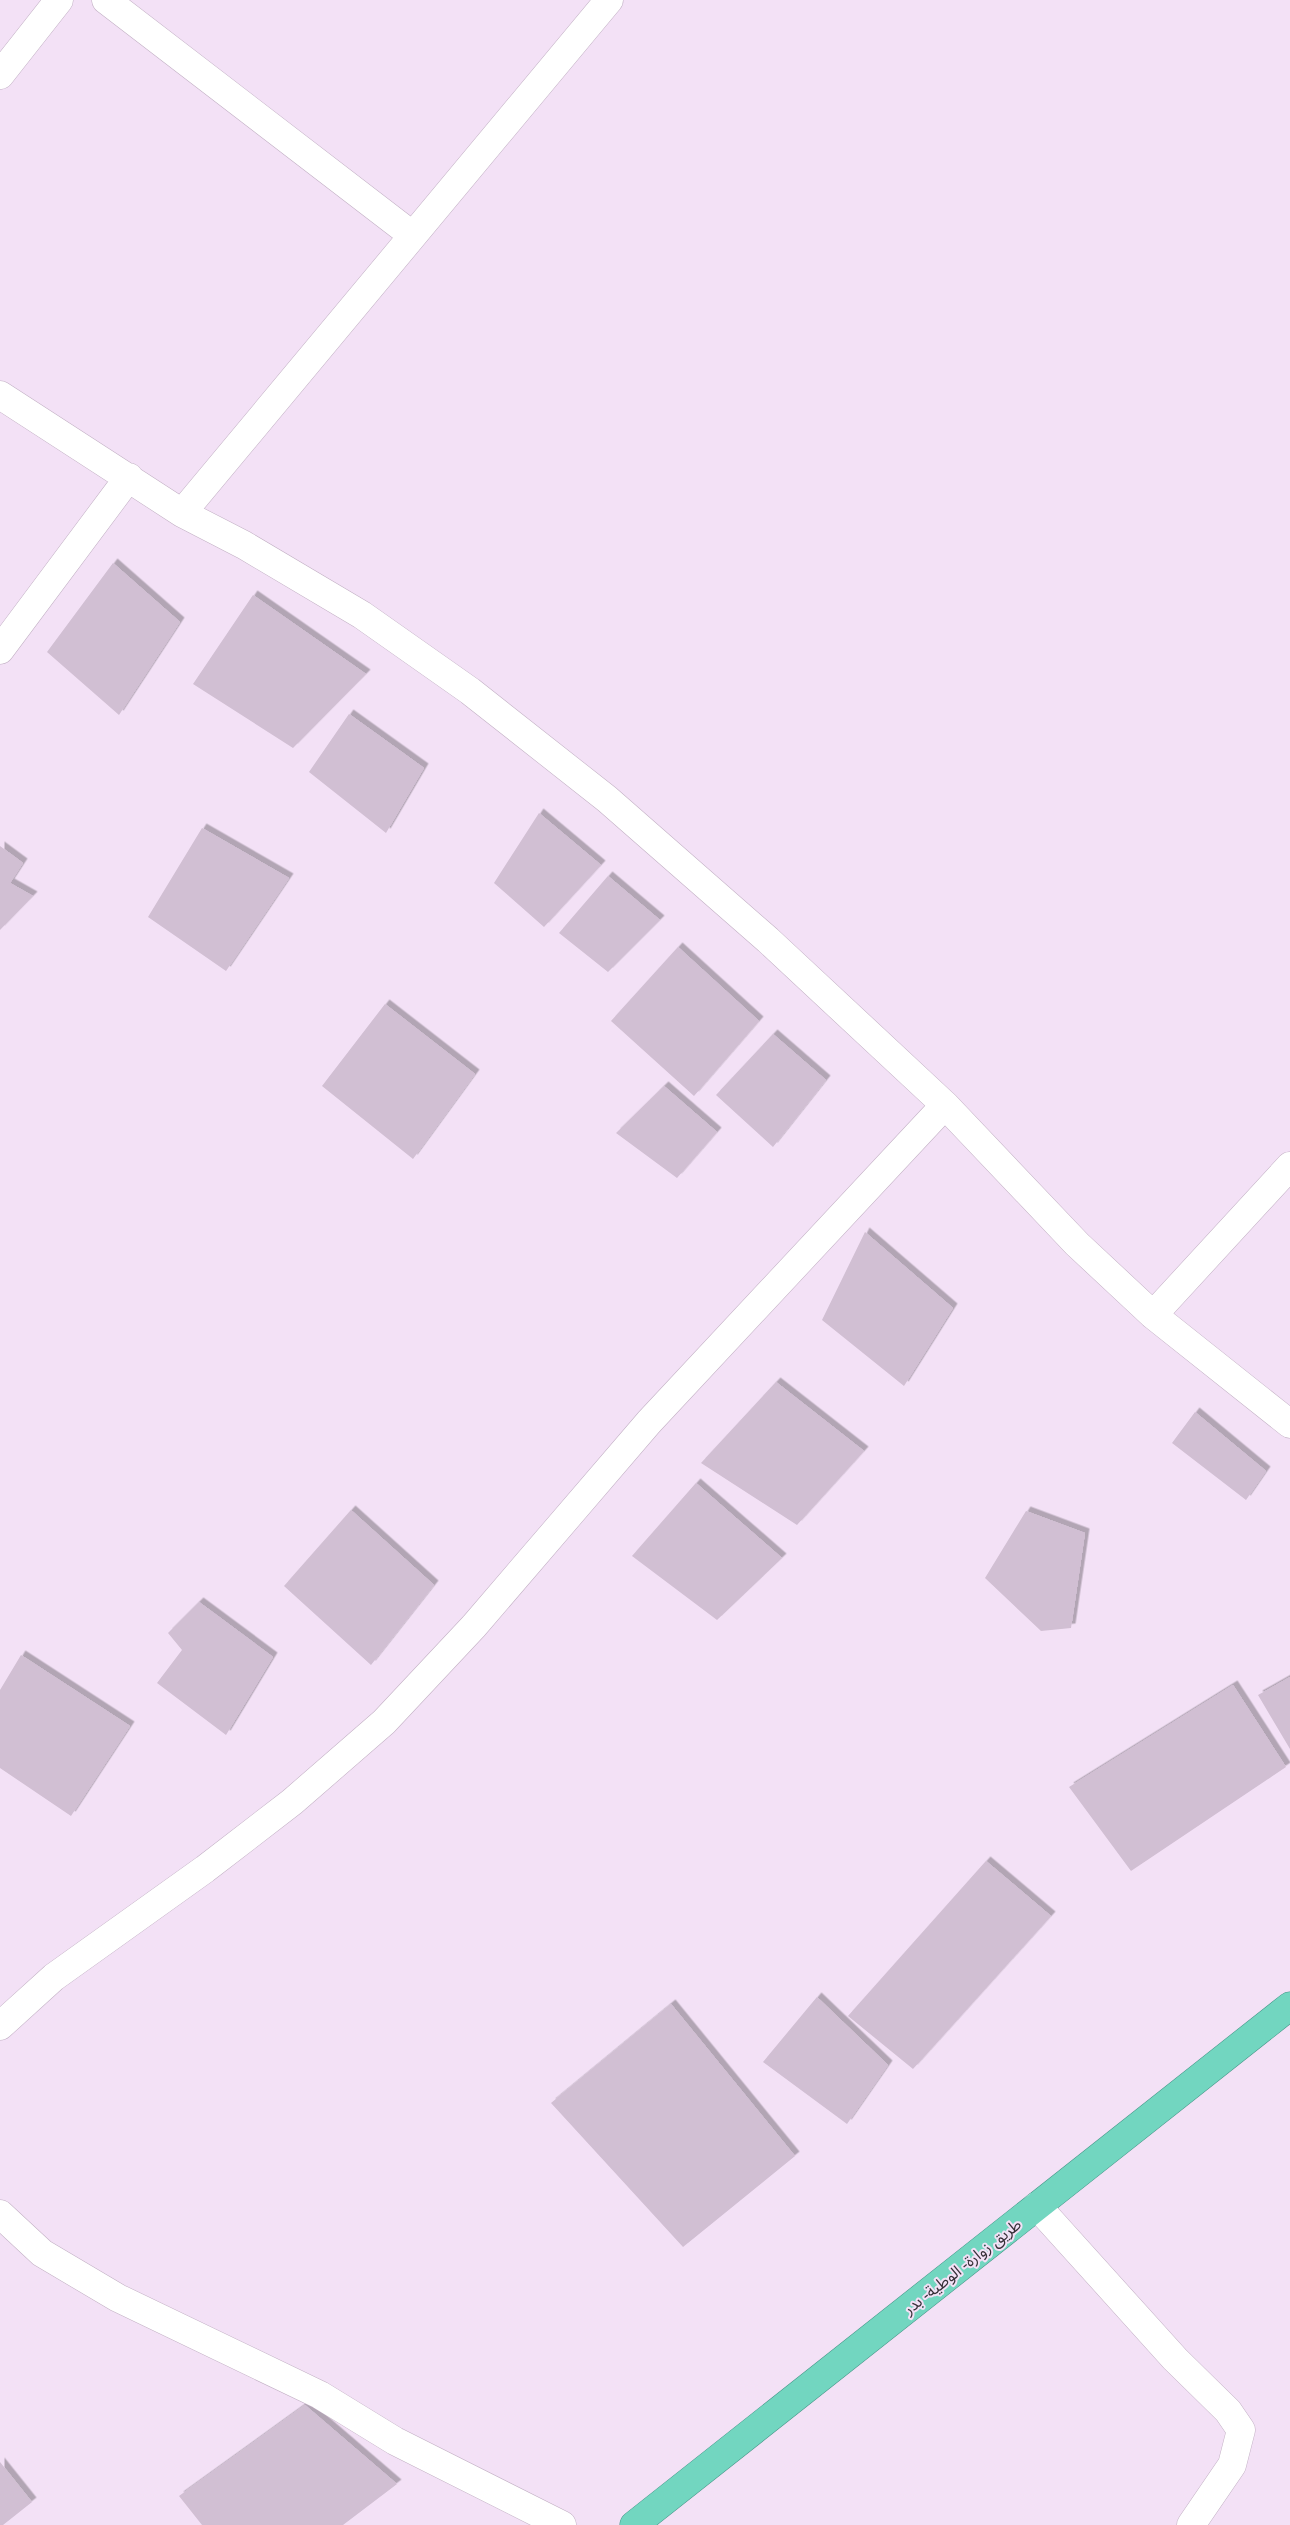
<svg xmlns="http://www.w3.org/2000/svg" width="1290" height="2525" font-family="'Noto Sans','Noto Sans Arabic',sans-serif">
<defs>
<filter id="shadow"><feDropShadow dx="4.5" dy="-4.5" stdDeviation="0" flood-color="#0004"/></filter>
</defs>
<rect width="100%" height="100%" fill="#f3e1f6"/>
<path fill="#d1bfd3" filter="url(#shadow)" d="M113,563L180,622L119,715L47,652Z
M253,595L366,674L293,748L193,684Z
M349,714L424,768L386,833L309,772Z
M539,813L601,865L544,927L494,883Z
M202,828L289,878L226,971L148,917Z
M0,846L23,863L10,883L33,896L0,930Z
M608,876L660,920L608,972L559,933Z
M678,947L759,1021L694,1096L611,1021Z
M385,1004L475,1074L413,1159L322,1086Z
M773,1034L826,1080L773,1147L716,1095Z
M664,1086L717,1132L677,1178L616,1133Z
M865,1232L953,1308L904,1386L822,1320Z
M776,1382L864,1451L797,1525L701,1463Z
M1195,1412L1266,1471L1246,1500L1172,1443Z
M696,1483L782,1558L717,1620L632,1556Z
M351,1510L434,1585L371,1665L284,1586Z
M1026,1511L1085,1533L1071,1628L1041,1631L985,1578Z
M199,1602L273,1657L226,1735L157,1683L182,1650L168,1633Z
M21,1655L130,1726L71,1816L0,1768V1690Z
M1290,1677V1749L1258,1695Z
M1233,1685L1286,1767L1131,1871L1069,1787Z
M986,1861L1051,1916L913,2069L848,2016Z
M817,1997L888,2065L847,2124L763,2062Z
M671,2004L795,2156L683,2247L551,2103Z
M305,2405L397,2484L343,2525H202L179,2496Z
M0,2462L32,2502L3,2525H0Z"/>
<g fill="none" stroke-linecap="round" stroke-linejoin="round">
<defs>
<path id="minor" d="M106,0L412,235
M0,75L59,0
M0,395L182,513L244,545L362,615L470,691L607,799L768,940L945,1105L1077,1244L1153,1315L1290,1424
M182,513L609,0
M0,650L129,477
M1153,1315L1290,1166
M0,2026L54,1977L205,1869L292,1802L384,1722L474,1626L649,1422L945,1105
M1037,2206L1175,2359L1228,2411L1241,2430L1232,2465L1191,2525
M0,2214L42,2253L118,2298L320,2395L395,2441L562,2525"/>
<path id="trunk" d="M634,2525L1290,2006"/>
</defs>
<use href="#minor" stroke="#c2b0c4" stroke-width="29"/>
<use href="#trunk" stroke="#469587" stroke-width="29"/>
<use href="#minor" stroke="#fff" stroke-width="28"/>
<use href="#trunk" stroke="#72d6c0" stroke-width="28"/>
</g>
<g text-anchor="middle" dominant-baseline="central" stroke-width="4" stroke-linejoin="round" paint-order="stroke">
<g font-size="16" fill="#373038" stroke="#f3e1f6">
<text transform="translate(962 2266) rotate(-38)">طريق زوارة- الوطية- بدر</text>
</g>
</g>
</svg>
